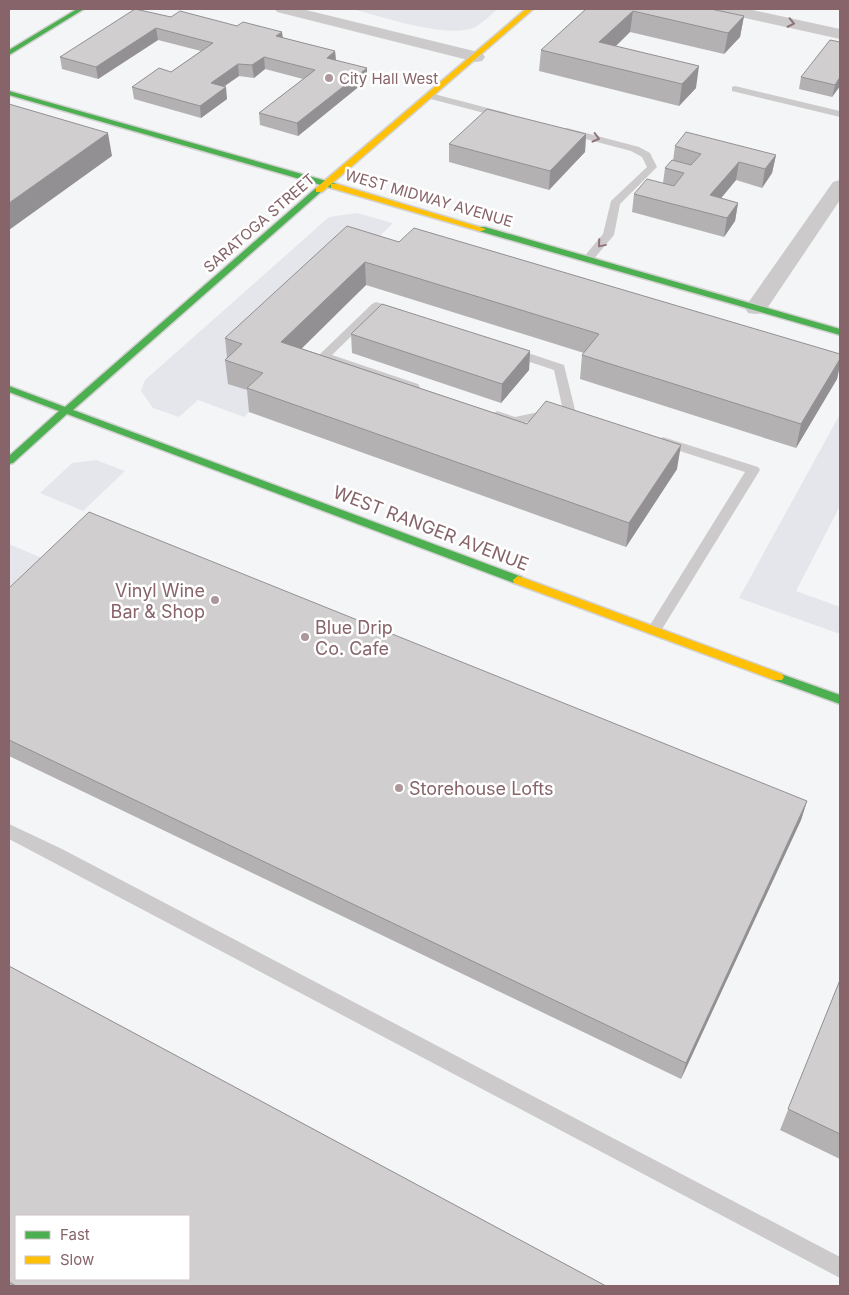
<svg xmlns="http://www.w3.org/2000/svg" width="849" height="1295" font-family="Inter,sans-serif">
<rect width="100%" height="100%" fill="#f4f5f6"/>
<path fill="#e5e6ec" d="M352,9H498C491,14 484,22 477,26C451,41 381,16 352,9Z
M357,213L393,223L380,236L419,248L348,250L265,397L244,417L198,400L179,417L153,408L141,391L145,380L329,217Z
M840,414V506L796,591L840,607V634L739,598Z
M96,460L125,471L83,511L40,493L72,463Z
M9,544L42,558L9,590Z"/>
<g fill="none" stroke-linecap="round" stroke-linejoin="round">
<defs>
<path id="fast" d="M77,9H84L9,55V50Z
M9,91L337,184L338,186L331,188L9,95Z
M316,188L323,190L73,410L522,577L523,580L522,583H514L67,414L13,463L9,464V456L59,411L9,392V386L65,407Z
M479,227H485L840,329V335L479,231Z
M778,673L840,695V704L774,680L772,677L774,674Z"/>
<path id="slow" d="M526,9H533L322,192H316V188Z
M331,184H337L486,229L482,231H479L331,188Z
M518,576L782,674L784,677L782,680H774L514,583L513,580Z"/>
</defs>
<use href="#fast" stroke="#d3d1d2" stroke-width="3"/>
<use href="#slow" stroke="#d3d1d2" stroke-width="3"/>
<path fill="#cccaca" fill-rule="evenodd" d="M735,86L840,111V117L732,91V87Z
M430,93L507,113L508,115L503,118L427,98L425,96Z
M567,128L639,147L650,153L657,167L620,204L614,235L592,261L588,262L582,259L603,234L611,201L647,167L642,157L631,151L563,133L562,131Z
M376,302L402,310L404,313L398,317L378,310L332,355L418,384L420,387L418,390H410L320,359L318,356L372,304Z
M510,347L564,365L575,410L574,413H564L563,410L554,370L506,354L504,351L506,348Z
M553,409L558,410L559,413L558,416L514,425L492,418L491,415L497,411L515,417Z
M663,437L758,467L760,470L659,634L654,635L649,634L647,630L745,472L658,444L656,441Z
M9,824L62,849L840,1257V1278L9,839Z"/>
<path fill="#cccaca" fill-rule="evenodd" d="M275,9H302L482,53L485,57L482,61L476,62L277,12Z
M719,9H748L840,29V39L727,14L721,12Z
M840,180V200L764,313L756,314L748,313L745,308L748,303L833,182Z"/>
<use href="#fast" fill="#4caf50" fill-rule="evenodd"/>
<use href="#slow" fill="#ffc107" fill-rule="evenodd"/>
</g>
<path fill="#b4b1b3" d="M586,9L744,16L740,37L724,54L630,32L616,46L696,88L679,106L539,71L541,50Z
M171,17L282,32L283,38L335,51L336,60L367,80L298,136L260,125L259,113L303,79L265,69L254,78L239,76L224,86L227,99L201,118L134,99L132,87L171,72L201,51L158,40L98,79L62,69L60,57Z
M840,42V86L832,97L799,89L801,77Z
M586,134L585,152L549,190L449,162V144Z
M675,146L776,155L772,173L762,188L736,180L721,198L738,203L735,221L724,237L632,212L634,194L663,183L665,168L673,161Z
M399,242L840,354V365L837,379L796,448L580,379L582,355L584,353L366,285L301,348L527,424L677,469L626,547L249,412L247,390L228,384L225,360L227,357L225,338Z
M351,334L530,351L529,370L501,403L352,353Z
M9,588L807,801L801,820L681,1079L9,756Z
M9,966L606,1286H9Z
M840,980V1159L780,1130Z"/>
<path fill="#929092" d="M633,11L630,32L598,63L599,42Z
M744,16L740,37L724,54L728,33Z
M156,28L158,40L98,79L96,67Z
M282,32L283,44L276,36Z
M335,51L336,63L327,58Z
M264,57L265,69L254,78L252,65Z
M238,64L239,76L212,95L211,83Z
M699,66L696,88L679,106L682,84Z
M367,68V80L298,136L297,123Z
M840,77V86L832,97L835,85Z
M226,87L227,99L201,118L200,106Z
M108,133L112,156L9,230V203Z
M586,134L585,152L549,190L550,171Z
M776,155L772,173L762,188L765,169Z
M739,162L736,180L708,214L710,195Z
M738,203L735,221L724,237L727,218Z
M365,262L366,285L284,366L281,342Z
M530,351L529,370L501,403L502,384Z
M840,359V365L837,379L796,448L801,424Z
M681,445L677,469L626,547L629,523Z
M807,801L801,820L681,1079L686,1063Z"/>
<path fill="#d1ced0" stroke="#929092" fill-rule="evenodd" d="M135,9L171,17L180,11L237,26L243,22L282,32L276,36L335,51L327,58L367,68L297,123L259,113L315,70L264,57L252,65L238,64L211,83L226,87L200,106L132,87L159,68L171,72L213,43L156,28L96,67L60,57Z
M586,9H711L744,16L728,33L633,11L599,42L699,66L682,84L541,50Z
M830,40L840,42V77L835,85L801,77Z
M9,104L108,133L9,203Z
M487,109L586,134L550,171L449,144Z
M686,132L776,155L765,169L739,162L710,195L738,203L727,218L634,194L647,179L674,186L684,173L665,168L672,160L691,165L701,154L675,146Z
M347,226L399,242L414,228L840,354V359L801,424L582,355L599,334L365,262L281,342L527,424L546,401L681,445L629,523L247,388L263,373L225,360L242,344L225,338Z
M382,304L530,351L502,384L351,334Z
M89,512L807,801L686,1063L9,740V588Z
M9,966L606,1286H16L9,1282ZM16,1216H189V1279H16Z
M840,980V1134L788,1109Z"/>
<defs><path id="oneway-chevron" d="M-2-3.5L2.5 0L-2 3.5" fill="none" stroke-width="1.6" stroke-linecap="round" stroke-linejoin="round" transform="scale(1.25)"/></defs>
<g stroke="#907378">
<use href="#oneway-chevron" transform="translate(791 23) rotate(12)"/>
<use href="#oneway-chevron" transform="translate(596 138) rotate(14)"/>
<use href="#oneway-chevron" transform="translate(601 244) rotate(130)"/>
</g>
<g fill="#ac979a" stroke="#fff" stroke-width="2">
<circle cx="329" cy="78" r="5"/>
<circle cx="215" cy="600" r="5"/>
<circle cx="305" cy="637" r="5"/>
<circle cx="399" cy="788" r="5"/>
</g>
<g text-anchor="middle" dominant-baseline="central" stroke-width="5" stroke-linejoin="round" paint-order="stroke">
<g font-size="15" fill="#866469" stroke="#fff" text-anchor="start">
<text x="339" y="78">City Hall West</text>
</g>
<g font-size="15" fill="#866469" stroke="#fff">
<text transform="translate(429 198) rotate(16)">WEST MIDWAY AVENUE</text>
<text transform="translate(259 223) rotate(-41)">SARATOGA STREET</text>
</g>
<g font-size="18" fill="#866469" stroke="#fff">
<text transform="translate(431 528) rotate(21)">WEST RANGER AVENUE</text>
</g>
<g font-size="18" fill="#866469" stroke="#fff" text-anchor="start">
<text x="205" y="590" text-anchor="end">Vinyl Wine<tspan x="205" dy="21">Bar &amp; Shop</tspan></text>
<text x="315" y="627">Blue Drip<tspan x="315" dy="21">Co. Cafe</tspan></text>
<text x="409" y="788">Storehouse Lofts</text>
</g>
</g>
<rect width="849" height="1295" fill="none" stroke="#866469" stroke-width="20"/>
<rect x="15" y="1215" width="175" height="65" fill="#ffffff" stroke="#cfc1c3"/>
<rect x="25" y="1231" width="25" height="8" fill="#4caf50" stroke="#cfc1c3"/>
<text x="60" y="1240" font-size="15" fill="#866469">Fast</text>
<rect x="25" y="1256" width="25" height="8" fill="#ffc107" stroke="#cfc1c3"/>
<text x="60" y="1265" font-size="15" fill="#866469">Slow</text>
</svg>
